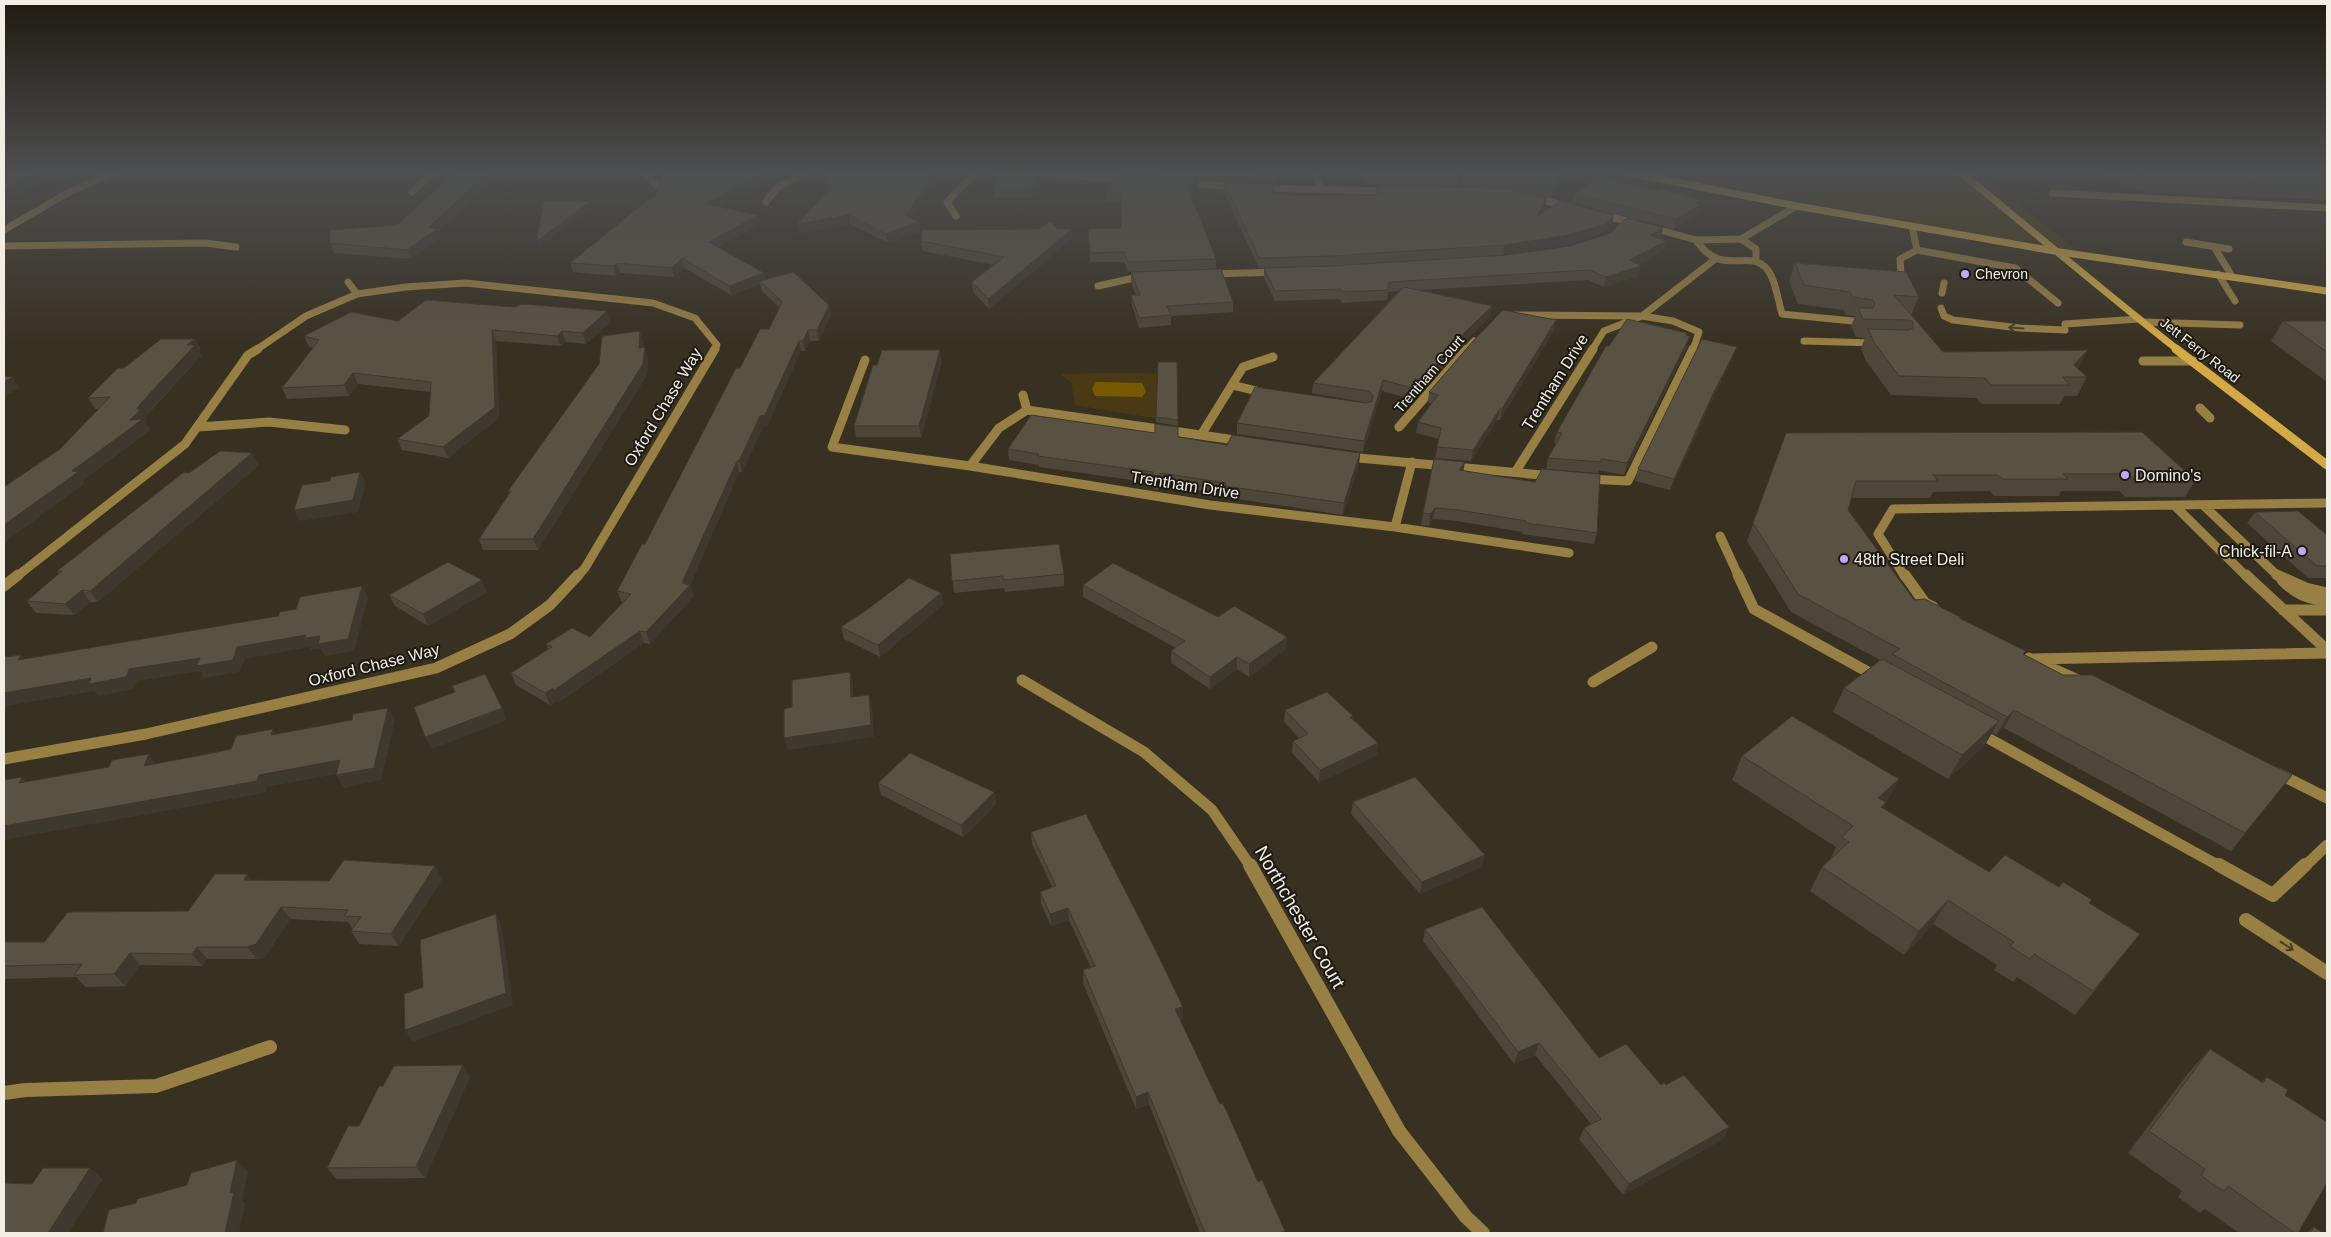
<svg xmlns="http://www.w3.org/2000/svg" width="2331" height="1237" font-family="Helvetica,sans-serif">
<rect width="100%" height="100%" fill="#383122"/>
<path fill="#493a15" d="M1637,172H1976L2080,252L1784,207Z
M1117,373L1177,374L1159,419L1075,405L1071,382L1060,374Z"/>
<path fill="#775a00" d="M1096,382L1142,383L1146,391L1142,397L1095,396L1092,389Z"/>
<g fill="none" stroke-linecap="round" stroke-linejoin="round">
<path stroke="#987f44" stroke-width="7" d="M412,192L434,172
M2052,193L2327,208
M2186,242L2229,249
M2214,247L2232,276
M1917,250L2015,268L2058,303
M2218,274L2235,301
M1901,275L1900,259L1917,250L1912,226
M1942,293L1944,283
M1941,308L1944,316L1953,320L2020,328L2065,330
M2143,322L2240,325
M2065,324L2139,319
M1804,341L1876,343"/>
<path stroke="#987f44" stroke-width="9" d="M2143,361H2193
M2200,408L2210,418
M2204,506L2279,577
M2176,507L2247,577
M1720,536L1739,577
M1905,577L1878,534L1893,509L2327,503"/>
<path stroke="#987f44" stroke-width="11" d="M1738,575L1754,609L1877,677
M1905,575L1925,603L1933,607
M2246,575L2327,650
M2277,575L2306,588L2327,593
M2282,580C2295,593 2308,601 2327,599
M2283,610H2327
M2029,658L2078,680
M2034,659L2327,653
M1593,682L1652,647
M1977,732L2221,867
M2277,773L2327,798
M2304,867L2327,845"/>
<path stroke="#987f44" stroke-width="14" d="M2219,865L2273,895L2305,865
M2246,920L2327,973"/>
<path stroke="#987f44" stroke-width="7" d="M644,172L656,185
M998,172L1130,179
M1314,172L1321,190
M1186,183L1237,187
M1261,188L1387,191
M1533,198L1570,207
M766,202L777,188L805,172
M1601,215L1635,223
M956,216L947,202L976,172
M1649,227L1696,240L1741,239L1756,249V261
M4,230L71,191L115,172
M1741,239L1797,206
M1696,240C1722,279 1749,247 1767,269C1776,280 1778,301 1782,314L1863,322
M4,246L205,243L236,247
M1210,274L1278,272
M348,282L357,294
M1098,286L1143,276
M1515,315L1642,316L1673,321L1699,332L1693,350
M256,350L306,316L357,294L406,287L466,283L653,303L695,318L717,345L714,350
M1466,350L1474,341
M1592,350L1604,331L1642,316L1714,260"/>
<path stroke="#987f44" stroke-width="9" d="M865,360L832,447L970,466L999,428L1027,410L1242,441
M1232,385L1265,393
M1023,395L1027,410
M198,427L269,422L345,430
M1399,427L1467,349
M1201,435L1243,367L1273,357
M1348,457L1552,476
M970,466L1210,505L1395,527L1569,553
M1516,471L1593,349
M1587,479L1628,481L1693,349
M1395,527L1412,462
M16,577L185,444L248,355L258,349
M577,577L585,568L715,349"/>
<path stroke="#987f44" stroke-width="11" d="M4,586L18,575
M1022,680L1144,752L1212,810L1251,867
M4,759L146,734L436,668L510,634L550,605L578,575"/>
<path stroke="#987f44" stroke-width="14" d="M1250,865L1399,1131L1466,1217L1483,1233
M4,1093L26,1090L156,1086L270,1047"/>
<path stroke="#d3aa46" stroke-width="7" d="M1625,172L1797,206L2060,252L2327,291
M1960,172C2033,231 2104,292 2178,350"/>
<path stroke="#d3aa46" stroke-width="9" d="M2176,349L2327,465"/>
</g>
<path fill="#4d4739" d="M782,172L719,206L760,224L718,247L764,273L766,279L829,305L831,315L819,341H810L805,351H801L767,426L763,427L742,472H739L690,585L694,596L650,644L644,643L559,702L558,700L550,705L516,685L511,673L548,649L546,644L590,637L622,603L617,591L645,544L740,368L769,329L780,308L762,291L760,284L731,295L684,268L674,277L620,273L616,276L573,272L570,263L654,198Z
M820,172H940L911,219L919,222L920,232L888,243L850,224L799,233L797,224L830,190Z
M1004,172H1042V179L1031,198L994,197V187Z
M1127,172H1278L1276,183L1127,173Z
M1360,172H1456L1458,177L1457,186L1367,184L1360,174Z
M1465,172H1563L1562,177L1551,198L1507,187L1461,186L1462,177Z
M2102,172H2327V200L2146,192L2113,182Z
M1224,182L1274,194L1306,196L1375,195L1376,186L1545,207L1542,213L1612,224L1604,233L1566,245L1503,255L1330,266L1259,268L1223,191Z
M1199,189L1191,193L1216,259V269L1128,272L1124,262H1090L1088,238L1121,228V202L1106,201V192Z
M1657,191L1701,200L1697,214L1674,229L1572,203L1574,194Z
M397,225L438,232L441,238L411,259L334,253L330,243Z
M1057,229L1073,238L989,309L973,292L972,282L994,265L923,251L921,241Z
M1661,237L1658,238L1666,241L1663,251L1638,264V276L1604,287L1588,280L1420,290L1492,306L1490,316L1461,345L1414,400L1382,391L1363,452L1237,434V423L1368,403L1312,393L1313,383L1399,291L1388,292L1387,300L1342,303L1340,299L1275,301L1264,278V268L1331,266L1507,255Z
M1795,263L1919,297L1911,315L1943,352L2078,369L2087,377L2077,396H2064L2060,404H1982L1976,398L1891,395L1866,361L1861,348L1865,338L1856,337L1851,326L1855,316L1846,315L1844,310L1798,304L1789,281Z
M1131,272L1233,302V312L1171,316V325L1139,328L1132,305L1131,295H1136L1131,282Z
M398,321L610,322L586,344L566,342L561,346L496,341L499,418L448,458L402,450L397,439L429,416L430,392L358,384L349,396L287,399L282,388L313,348L309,347L304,336Z
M2283,321H2327V382L2271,341Z
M1554,331L1500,420H1497L1471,461L1435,458L1439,439L1416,433L1418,422L1431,404L1428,403L1429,392Z
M1686,335L1687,347L1624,475L1598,470V473L1546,469L1548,458L1556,443H1554L1557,432L1609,346Z
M643,342V347L648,358L647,375L538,550H483L479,539L509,494L508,491Z
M201,349L199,351L201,356L145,417L147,419L145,422L150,430L83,480L85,483L60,449L99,409H95L88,398L124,368Z
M1733,357L1710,405L1670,490L1635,481L1638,469Z
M942,361L921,437H856L854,426Z
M1158,362H1177L1178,426L1156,422Z
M1786,433L2195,480L2185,497H2125L2119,491H2061L2059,496H1994L1990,491L1933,492L1930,498H1852L1848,510L1914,600L1960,617V618L2024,655L2063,675L2292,775L2231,851L2004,728L1996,735L1992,732L1985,745L1948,779L1833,712L1844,688L1880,660L1791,612L1747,541Z
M1178,437L1227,445L1360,453L1359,464L1343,515L1225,497V495L1161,484L1158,490L1153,489V483L1039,467V465L1009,460L1008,449Z
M259,465L98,602H90L74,615L36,613L27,601L59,574L57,571L189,473Z
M1463,471L1597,533L1594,544L1523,534V532L1457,521L1433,519L1429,526L1421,525L1423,513Z
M2255,512L2327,535V578H2308L2247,523Z
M950,554L1064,574V586L1005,592L1004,588L954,593Z
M1083,585L1218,617L1287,637L1286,649L1249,677L1237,669L1210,689L1171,663V651L1176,648L1083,597Z
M487,592L428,626L395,606L389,595Z
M941,593L943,605L880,657L844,639L841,627Z
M1285,710L1352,718L1378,743L1376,756L1319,782L1292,753L1293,741L1299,738L1284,722Z
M1742,756L1899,779L1883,808L1989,872L2059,887L2140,934L2075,1015L2017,977L2013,982L1994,970L1997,965L1933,924L1904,955L1810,891L1822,867L1830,860L1836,847L1732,780Z
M878,783L994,792L996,804L963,837L881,795Z
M1353,802L1482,867L1420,894L1351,814Z
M1031,832L1183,1007L1182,1019L1180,1020L1220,1104L1258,1182L1285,1231L1284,1233H1200L1149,1104L1136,1109L1083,983V970L1091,968L1069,920L1051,926L1041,904L1040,892L1052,887L1032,844Z
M442,879L399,946L359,944L351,931L353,928H352L348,922L290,919L265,957L257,959H207L202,966L140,965L125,986L86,987L76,977L4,979V942H44L329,881Z
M1425,929L1599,1058L1661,1085H1666L1729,1127L1723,1139L1623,1195L1579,1139L1584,1128L1591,1124L1535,1055L1514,1064L1423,941Z
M2210,1049L2262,1082L2267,1077L2285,1095L2298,1233H2239L2205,1209L2200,1213L2178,1197L2182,1191L2128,1153L2189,1072Z
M470,1077L425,1178L336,1179L327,1168L359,1126L383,1086Z
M2314,1227L2323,1233H2306Z"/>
<path fill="#3e392e" d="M36,172H59L4,201V189Z
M488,172H500L438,232L441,238L411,259L407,250Z
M764,172H782L707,213L705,204Z
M933,172H940L907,225L906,216Z
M1041,172H1042V179L1031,198L1030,189Z
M1562,172H1563L1562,177L1551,198L1553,188Z
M1199,180V189L1187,194V185Z
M1547,198L1545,207L1535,226L1537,216Z
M1701,200L1697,214L1674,229L1676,219L1695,203Z
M591,201L592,206L538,247L536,242Z
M758,215L760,224L711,251L709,242Z
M849,215L850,224L799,233L797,224Z
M1614,215L1612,224L1604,233L1566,245L1503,255L1505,245Z
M919,222L920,232L888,243L886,234Z
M1663,227L1661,237L1647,245L1650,235Z
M1072,229L1073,238L989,309L988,299Z
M1666,241L1663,251L1627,270L1630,260Z
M682,258L684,268L674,277L672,268Z
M617,263L620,273L616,276L613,266Z
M1641,266L1638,276L1604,287L1606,277Z
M764,273L766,282L760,281V284L731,295L729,286Z
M829,305L831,315L819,341L817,330Z
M1492,306L1490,316L1461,345L1414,400L1416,389L1463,334Z
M607,311L610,322L586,344L583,333Z
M1556,320L1554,331L1500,420L1502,409Z
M492,330L496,341L499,418L448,458L443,447Z
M808,330L810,341L805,351L803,341Z
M562,331L566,342L561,346L557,336Z
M640,331L643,342L642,358L639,348Z
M1690,336L1687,347L1624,475L1627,463Z
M195,339L201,349L199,351L201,356L147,414L145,417L147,419L145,422L150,430L83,480L85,483L4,543V525L72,471L130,420L141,403L187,345Z
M799,341L801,351L767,426L763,427L742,472L739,461L760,416Z
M645,347L648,358L647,375L538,550L533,539Z
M1737,347L1733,357L1710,405L1670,490L1674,479L1713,394Z
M940,350L942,361L921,437L919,426Z
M2088,350L2078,369L2074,365Z
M353,373L358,384L349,396L344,385Z
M13,377L20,388L4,397V382Z
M1383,380L1382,391L1363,452L1364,441Z
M1500,409L1497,420L1471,461L1473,450Z
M252,453L259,465L98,602L90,591Z
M1360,453L1359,464L1343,515L1344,503Z
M737,461L739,472L690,585L694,596L650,644L646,632L682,583Z
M1465,462L1463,473L1459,470Z
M360,472L366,483L358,512L300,521L294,510Z
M1161,473V484L1158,490V479Z
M1435,508L1433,519L1429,526L1430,514Z
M482,580L487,592L428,626L423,614Z
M362,586L368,598L354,651L325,656L321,649L311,650L310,647L245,659L240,672L204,678L200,671L138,681L134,689L98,696L94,691L7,706L4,712V693L129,669L237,647Z
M82,590L90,602L74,615L65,604Z
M941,593L943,605L880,657L878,645Z
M640,631L644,643L559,702L554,690Z
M1287,637L1286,649L1249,677V664Z
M21,655L30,667L18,660Z
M1237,657V669L1210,689V677Z
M850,672L853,684L854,710L851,697Z
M553,688L558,700L550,705L545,693Z
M869,695L872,707L874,737L788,750L784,738Z
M388,708L395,720L381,780L344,788L336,775Z
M502,708L507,720L432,749L425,737Z
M2014,710L2004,728L1996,735L2007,717Z
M1999,721L1985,745L1948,779L1962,755Z
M273,729L281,741L271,735Z
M1378,743L1376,756L1319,782L1320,770Z
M149,754L158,766H144Z
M340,760L347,772L267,787L265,793L4,840V826Z
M22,777L32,789L19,783Z
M1899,779L1886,803L1873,826L1878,798Z
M994,792L996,804L963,837L961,825Z
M1485,855L1482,867L1420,894L1422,882Z
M435,866L442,879L399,946L391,934Z
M247,874L256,887L244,880Z
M1948,900L1933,924L1904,955L1919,931Z
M281,907L290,919L265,957L257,959L247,947Z
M1068,908L1069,920L1051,926L1050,914Z
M496,914L502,926L513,1005L413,1042L405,1030Z
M197,947L207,959L202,966L192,954Z
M130,953L140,965L125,986L114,974Z
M1183,1007L1182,1019L1175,1021V1009Z
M1539,1043L1535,1055L1514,1064L1518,1052Z
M463,1065L470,1077L425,1178L416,1167Z
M1148,1092L1149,1104L1136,1109V1097Z
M1729,1127L1723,1139L1623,1195L1629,1184Z
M237,1160L248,1171L242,1200L245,1203L239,1233H225L230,1193Z
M90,1168L103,1179L68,1233H48Z"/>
<path fill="#595242" stroke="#3e392e" d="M4,172H36L4,189Z
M455,172H488L428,228L437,229L407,250L330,243V230L397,225Z
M665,172H764L705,204L758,215L709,242L764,273L729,286L682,258L672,268L617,263L613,266L570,263L650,198H654Z
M823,172H933L906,216L919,222L886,234L849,215L797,224L832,187Z
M1004,172H1041L1030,189L994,187Z
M1235,172H1277L1276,175Z
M1366,172H1456L1458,177L1368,175Z
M1465,172H1562L1553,188L1509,178L1462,177Z
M2131,172H2327V186L2153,178Z
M1119,174L1199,180L1187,185L1216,259L1128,262L1124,252L1090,253L1088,229L1121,228L1122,192H1106Z
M1601,177L1657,191L1661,188L1701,200L1695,203L1700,205L1676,219L1574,194Z
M1224,182L1275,184L1273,194L1306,196L1382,195L1376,186L1508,188L1547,198L1537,216L1561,201L1614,215L1606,224L1568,235L1505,245L1331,256L1259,258Z
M544,200L591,201L536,242Z
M1626,218L1663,227L1650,235L1666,241L1630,260L1641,266L1606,277L1590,270L1389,282L1388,290L1343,292L1341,289L1275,291L1264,268L1331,266L1507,255L1570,246L1611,233Z
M1050,221L1057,229H1072L988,299L972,282L1004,257L921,241L922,230L1039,229Z
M1795,263L1906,272L1919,297L1894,295L1943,352L2088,350L2074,365L2087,377H2062L2070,385H1991L1985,378L1899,376L1874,342L1868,329L1909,330L1913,328V322L1909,320L1863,319L1858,308H1873L1875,304L1873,300L1853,297L1850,292L1804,285Z
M1221,269L1233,302L1167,306L1171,315L1139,318L1131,295H1140L1131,272Z
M793,272L829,305L817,330H808L803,341H799L765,415L760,416L739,461H737L682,583L690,585L646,632L640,631L554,690L553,688L545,693L511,673L552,647L546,644L572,628L590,637L631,594L617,591L642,544H645L736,368H740L760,329H769L782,302L760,281Z
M1404,287L1492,306L1463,334L1416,389L1383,380L1364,441L1237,423L1255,387L1366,403L1372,401L1373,395L1369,391L1313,383Z
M426,300L514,307L522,304L607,311L583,333L562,331L557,336L492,330L495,407L443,447L397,439L429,416L431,382L353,373L344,385L282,388L319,340L304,336L351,312L398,321Z
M1503,310L1556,320L1502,409H1500L1473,450L1437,447L1441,428L1418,422L1438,395L1429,392L1474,340Z
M1627,319L1687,333L1686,335L1690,336L1627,463L1601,459V462L1548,458L1562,433L1557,432L1606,346H1609Z
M2283,321H2327V352Z
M640,331L639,348L645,347L643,364L533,539H479L511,491H508L599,364L602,336Z
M161,339H195L187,345H195L141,403L137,409H141L130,420L143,419L72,471L78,472L4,525V487L60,449L110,397L88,398L118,368H124Z
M1702,339L1737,347L1713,394L1674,479L1638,469Z
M882,350H940L919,426H854L873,365H877Z
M1158,362H1177L1178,420L1156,417Z
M4,376L13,377L4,382Z
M1031,415L1155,433V424L1178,427V437L1227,445L1232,435L1360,453L1344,503L1225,486L1226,483L1161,473L1158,479L1153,478V472L1038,456L1039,454L1008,449Z
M2142,432L2195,480H2134L2129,474H2063L2068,479H2002L1998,475H1933L1938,481H1856L1848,510L1914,600L1925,599L1960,617L1959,618L2026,651L2023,654L2063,675H2092L2292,775L2245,833L2014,710L2007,717L1892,654L1900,649L1798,594L1753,523L1786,433Z
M220,451L252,453L90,591L82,590L65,604L27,601L62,571H57L184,472L189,473Z
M1434,459L1465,462L1459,470L1535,482L1542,469L1600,474L1597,533L1526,523V521L1459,510L1435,508L1430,514L1423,513Z
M360,472L353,500L294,510L302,485L330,481L331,477Z
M2298,511L2327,535V566H2317L2255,512Z
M1059,544L1064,574L1003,580V576L952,581L950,554Z
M448,562L482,580L423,614L389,595Z
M1113,563L1218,617L1234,606L1287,637L1249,664L1237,657L1210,677L1171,651L1185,641L1083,585Z
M909,578L941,593L878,645L841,627L865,611Z
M362,586L348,639L318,644L320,636L305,638L306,635L237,647L233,660L196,666L200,658L129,669L126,677L89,684L91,678L4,693V657L21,655L18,660L278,616L280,612L296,609L300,597Z
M1882,659L1999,721L1962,755L1844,688Z
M850,672L851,697L869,695L871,725L784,738V709L792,707V680Z
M485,674L502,708L425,737L414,707L455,692L452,686Z
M1327,692L1353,716L1350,717L1378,743L1320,770L1293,741L1308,734L1285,710Z
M388,708L374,768L336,775L340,760L259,775L257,781L4,826V780L22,777L19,783L109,767L112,760L149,754L144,766L202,755L231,749L236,736L273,729L271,735L352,720L353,714Z
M1792,716L1899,779L1878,798L1886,802L1881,807L1989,872L2005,855L2059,887L2063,882L2092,900L2089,903L2140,934L2093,991L2034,954L2030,959L2010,946L2014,942L1948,900L1919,931L1822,867L1849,842L1842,837L1853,826L1742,756Z
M910,753L994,792L961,825L878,783Z
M1415,777L1485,855L1422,882L1353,802Z
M1086,814L1154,947L1183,1007L1175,1009L1220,1104L1223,1103L1258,1182L1262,1180L1285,1231L1279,1233H1205L1148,1092L1136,1097L1083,970L1095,966L1068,908L1050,914L1040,892L1056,886L1031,832Z
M344,860L435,866L391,934L351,931L361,917L344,916L348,910L281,907L256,944L247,947H197L192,954L130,953L114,974L74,975L82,964L4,966V942H44L68,912L188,911L215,874H247L244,880L329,881Z
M1482,907L1599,1058L1626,1044L1661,1085L1664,1083L1666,1085L1684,1075L1729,1127L1629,1184L1584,1128L1601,1119L1539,1043L1518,1052L1425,929Z
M496,914L506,993L405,1030L404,994L423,987L420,940Z
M2210,1049L2263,1083L2267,1077L2288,1090L2285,1095L2327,1122V1183L2298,1233H2295L2228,1186L2224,1191L2211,1183L2201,1175L2205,1169L2149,1131Z
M463,1065L416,1167L327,1168L348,1126H359L379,1086H383L394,1066Z
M237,1160L230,1193L234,1192L225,1233H103L109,1210L136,1203L137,1199L187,1185L191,1173Z
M43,1168H90L48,1233H4V1183L32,1184Z
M2314,1227L2323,1233H2310Z"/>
<defs><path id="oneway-shaft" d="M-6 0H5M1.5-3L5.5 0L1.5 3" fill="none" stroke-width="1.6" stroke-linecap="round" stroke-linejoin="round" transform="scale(1.25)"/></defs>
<g stroke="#473d24">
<use href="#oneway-shaft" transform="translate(2016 328) rotate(-176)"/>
<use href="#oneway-shaft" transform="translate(2287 946) rotate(33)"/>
</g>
<linearGradient id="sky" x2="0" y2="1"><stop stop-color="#1f1b13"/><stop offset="0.5" stop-color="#4d4e4f"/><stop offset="1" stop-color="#4d4e4f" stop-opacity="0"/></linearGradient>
<rect width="2331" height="345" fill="url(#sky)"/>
<g fill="#bea9f4" stroke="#1c1913" stroke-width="2">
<circle cx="1965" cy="274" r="5"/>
<circle cx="2125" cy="475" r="5"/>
<circle cx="2302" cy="551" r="5"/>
<circle cx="1844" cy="559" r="5"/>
</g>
<g text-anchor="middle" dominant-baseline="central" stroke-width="4" stroke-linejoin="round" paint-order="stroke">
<g font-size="14" fill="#f2eee4" stroke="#1c1913" text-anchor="start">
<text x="1975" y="274">Chevron</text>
</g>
<g font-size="14" fill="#f2eee4" stroke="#1c1913">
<text transform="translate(2200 350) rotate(38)">Jett Ferry Road</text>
<text transform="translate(1429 374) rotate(-49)">Trentham Court</text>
</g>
<g font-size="16" fill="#f2eee4" stroke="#1c1913">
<text transform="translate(1555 382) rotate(-58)">Trentham Drive</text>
<text transform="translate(663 407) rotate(-59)">Oxford Chase Way</text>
<text transform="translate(1185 485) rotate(9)">Trentham Drive</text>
<text transform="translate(374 665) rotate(-14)">Oxford Chase Way</text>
</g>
<g font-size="16" fill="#f2eee4" stroke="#1c1913" text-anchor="start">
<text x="2135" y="475">Domino's</text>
<text x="2292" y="551" text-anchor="end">Chick-fil-A</text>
<text x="1854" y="559">48th Street Deli</text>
</g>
<g font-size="19" fill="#f2eee4" stroke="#1c1913">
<text transform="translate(1300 917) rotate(60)">Northchester Court</text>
</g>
</g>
<rect width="2331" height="1237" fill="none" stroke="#f2eee4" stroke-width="10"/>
</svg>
